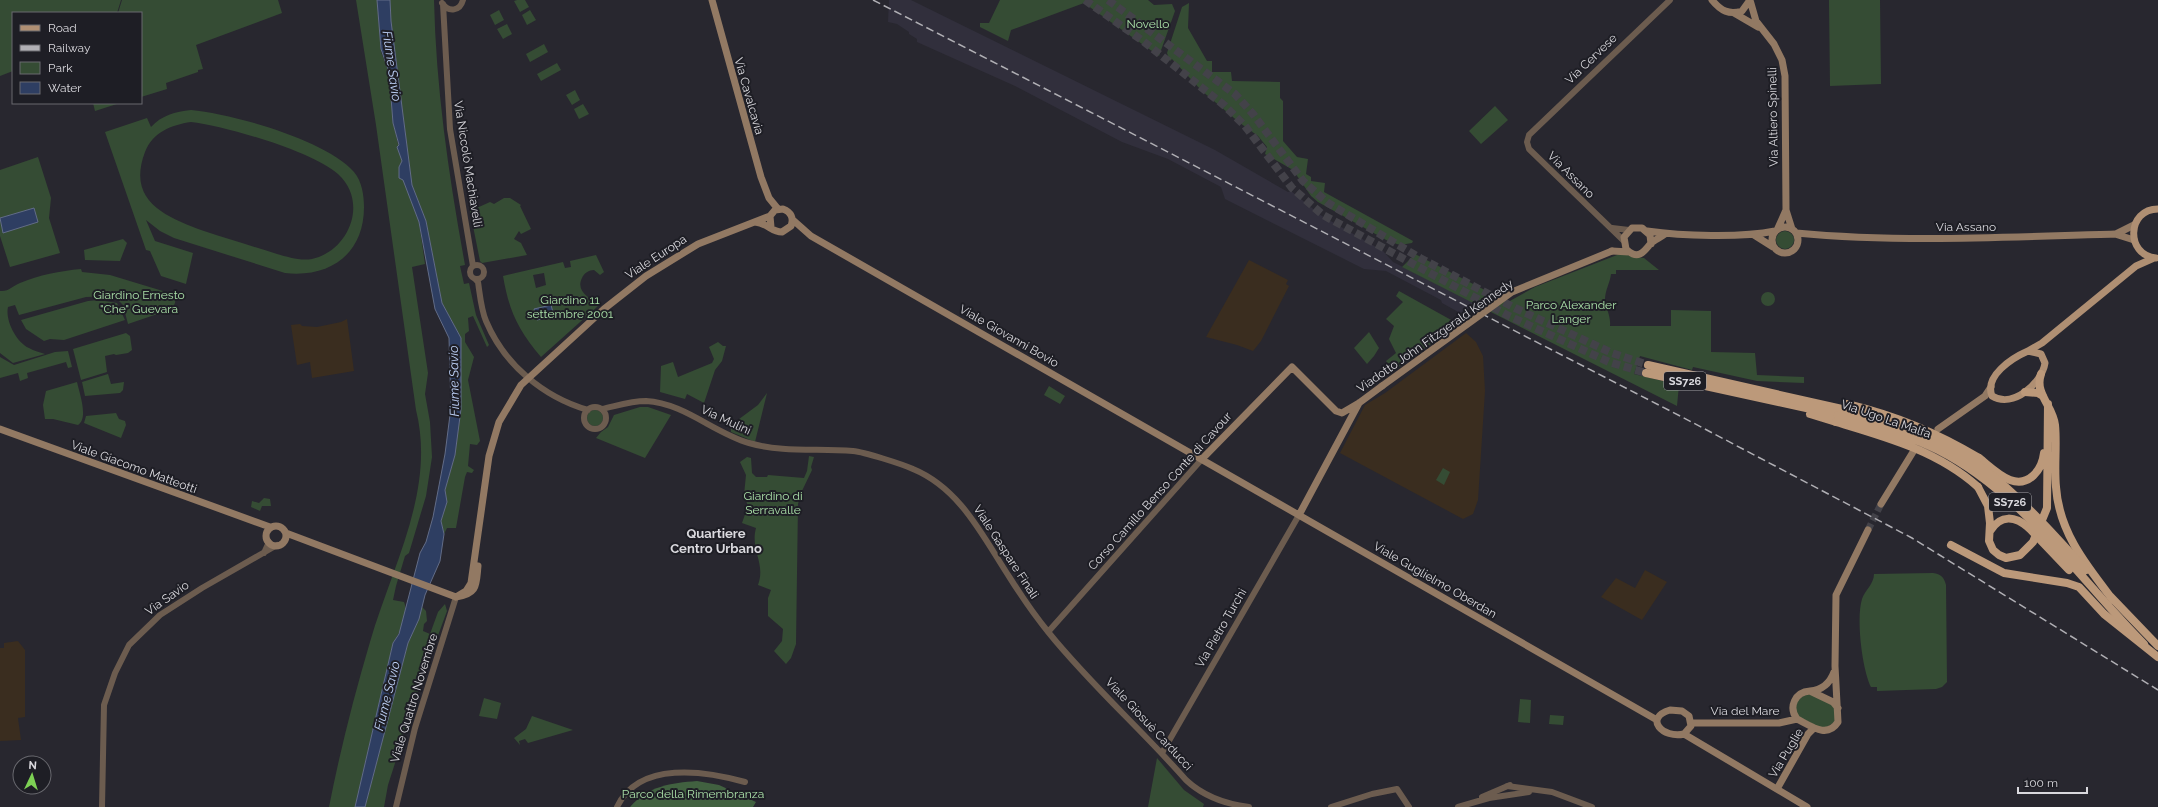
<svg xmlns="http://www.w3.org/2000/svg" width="2158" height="807" font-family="Raleway,sans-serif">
<rect width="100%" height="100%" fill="#28272f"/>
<path fill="#312f3c" d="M889,0H911L1215,150L1288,192L1291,191L1322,216L1383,251L1393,262L1475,303L1462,314L1442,303L1441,300L1386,271L1364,269L1225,199L1221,187L1168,159L1122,142L1015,86L917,42V39L909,34V32L897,24L888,22Z"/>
<path fill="#3a2d1f" d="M1249,260L1288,280L1286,284L1289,286L1261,341L1253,351L1237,345L1206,337Z
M347,319L354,371L312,378L310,362L297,365L291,325L300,324L302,326L317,327L341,322Z
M1466,333L1476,342L1483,356L1485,391L1478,500L1473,514L1463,519L1340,453L1365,405L1385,393Z
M1645,570L1667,582L1642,620L1601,597L1616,578L1635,588Z
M18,641L25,650V717L18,718L21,740L0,741V648H4V643Z"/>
<path fill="#354c34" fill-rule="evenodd" d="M0,0H121L117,13H13V71L0,76Z
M122,0H278L282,13L196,45L203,69L198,70V72L166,83L167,89L141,97V13H118Z
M356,0H377L381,52L389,72L393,123C397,135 398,148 402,161L399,167L419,222L425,264L412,267L428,373L425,394L430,422L432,457L426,496L409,553L405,556L396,586L393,600L404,602C409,614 400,633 393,643L355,807H329C340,751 354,696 370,642C392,566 436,490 416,410L376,125Z
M390,0H434C436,90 449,177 465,265L460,266L464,284L469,283L476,315L489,345L487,347L473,316L468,318L469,331L465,334V342L474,357L468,380L480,441L477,445L470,444L468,466L474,470L472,473L467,472L465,477L456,528H447L444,534L441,521L447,502L445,490L455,455L461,409V338L442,303L426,221L412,185L391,21Z
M517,0H525L529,7L520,12L514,1Z
M1000,0H1148L1154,5L1172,4L1175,11L1159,56L1084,3L1011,30L1008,41L980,27V23H989Z
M1829,0H1880L1881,84L1830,86Z
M1189,3L1188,28L1207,61H1212V72H1231L1232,81L1280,82V98L1283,101V141L1297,157L1308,159L1306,174L1311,177V181L1325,183L1324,192L1413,241L1412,243L1400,245L1388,241L1318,202L1311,196L1293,170L1265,154L1267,147L1258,136L1240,123L1202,91L1172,59L1170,61L1167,53L1182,7Z
M499,10L504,20L495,25L490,15Z
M530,10L536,20L527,25L522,15Z
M507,24L512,34L503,39L497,29Z
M544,44L548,52L530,62L526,54Z
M557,63L561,70L541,81L537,74Z
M575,90L580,100L572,105L566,95Z
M93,103H120L95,111Z
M583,104L589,114L579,119L574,109Z
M1495,106L1508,120L1481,144L1469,131Z
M191,110C233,114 326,140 354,172C362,181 364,196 364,207C364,254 330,278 285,273L174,238L160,231L146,220L155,241L193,253L186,284L161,276L150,251L146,250L105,132L147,118L151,127C162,115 175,112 191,110ZM191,122C225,126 312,151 338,174C369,202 349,251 312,259C300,261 288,257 277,254C252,246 228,239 204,231C167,217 126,202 145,152C153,132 171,125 191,122Z
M38,157L51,198L49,218L60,253L10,267L0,236V170Z
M504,198H510L521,205L520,206L531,229L521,234L519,231L514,239L521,243L527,255L482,263L480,261L470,211L490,202L494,204Z
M1776 240a9 9 0 1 1 18 0a9 9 0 1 1-18 0Z
M123,239L127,243L120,261L85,260L84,250Z
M1415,254L1508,302L1535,287L1617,255C1626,253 1635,258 1644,258L1659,270H1616V274H1611C1610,283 1605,290 1605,300C1606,309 1611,316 1610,326H1671V310L1711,311V352L1755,353L1757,375L1804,377V383L1757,381L1693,367L1692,370L1640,356L1634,374L1679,385L1677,406L1402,267Z
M596,255L604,272L600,275L594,270C589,270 584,273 582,278C575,292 591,298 598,306L541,357C518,330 509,311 503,276L563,262L565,268L571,267L570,261ZM544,273L546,285L536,288L533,275Z
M81,269L82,272L110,275L176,295L175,303L172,309L128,324L123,305L114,296L86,297L19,315L15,305L8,307C5,320 16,342 29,348C34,351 40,352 45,354L13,363L0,353V291C9,292 12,286 20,283C39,275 60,271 81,269Z
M1399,291L1453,321L1449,324L1452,329L1393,371L1386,361L1396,353L1389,339L1394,326L1386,319L1403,302L1396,296Z
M1761 299a7 7 0 1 1 14 0a7 7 0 1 1-14 0Z
M99,300L117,303L125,320L64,340L50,339L44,341L26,329L21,320L88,301Z
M1369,332L1379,348L1374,356L1367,364L1354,348Z
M126,333L130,336L132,350L128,353L116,355L114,354L105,356L107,372L81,380L73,349Z
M718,342L723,346H726L722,361L715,370L704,403L687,394L685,399L660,392L661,366L673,362L678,377L712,363L714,359L709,347Z
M68,351L72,367L68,368L66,362L27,373L28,378L20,381L18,373L0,378V357L14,365L55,352Z
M108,374L111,384L124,382L123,390L120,393L85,396L82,382Z
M77,382C79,392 89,418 78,425L53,419H45L43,405L46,391Z
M1049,386L1065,396L1060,404L1044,395Z
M767,393L755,442L731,432V425L758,405Z
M640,407H648L671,415L645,458L596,438L601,432L608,427L614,415Z
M587 418a8 8 0 1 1 16 0a8 8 0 1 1-16 0Z
M116,413L119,419L125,421L126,425L121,438L84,423L86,416Z
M809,456L814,457L811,467L812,470L801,493L798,504L796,644L791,658L786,664L774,651L782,641L783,629L768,616V598L771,590L758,585C766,563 750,550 756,528L742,523L748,506L744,495L746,475L740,462L747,457L751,458L752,473L756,477H767L768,475L804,478L807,471Z
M1443,468L1450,472L1444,485L1436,480Z
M264,498L270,499L271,506H262L260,511L251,507L252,501L259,503Z
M1933,573C1941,574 1944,577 1946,585L1947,682L1942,687L1936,689L1877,691V687H1871C1862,669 1856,618 1862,599C1865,590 1874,584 1874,574Z
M445,604L447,611L422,679L388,785L384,807H365L408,643L419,619L422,607L426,611L427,621L424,624L423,631L430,634L438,612Z
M1811,694L1835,706V722L1823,729L1799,717C1791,705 1799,695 1811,694Z
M484,698L501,703L497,719L479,716Z
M1520,699L1531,700L1530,723L1518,722Z
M1550,715L1564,716L1563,725L1549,724Z
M532,716L573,730L528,743L525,739L519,741L520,745L514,738L526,729Z
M1157,758L1184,790L1204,804L1203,807H1148Z"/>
<path fill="#416140" d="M697,781L719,785L756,802L753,807H630C648,786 671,783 697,781Z"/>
<path fill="#2e3e62" stroke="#626c87" d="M377,0H390L391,21L412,185L426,221L442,303L461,338V409L455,455L445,490L447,502L441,521L444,534L440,561L425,595L419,619L408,643L365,807H355L393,643L399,634L420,553L426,542L433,517L445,454L451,407L449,338L435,309L419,222L403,180L399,178V167L402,161L397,147L399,145L393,123L389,72L381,49Z
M34,208L38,222L3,233L0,218Z
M551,305L554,316L537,320L534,309Z"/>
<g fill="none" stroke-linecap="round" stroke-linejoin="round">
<path stroke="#434249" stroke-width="7" stroke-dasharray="7 3.5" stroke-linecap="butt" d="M1868,530L1881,504"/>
<path stroke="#434249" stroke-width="8" stroke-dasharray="8 4" stroke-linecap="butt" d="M1085,0L1143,41L1225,106L1245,126L1292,188L1323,215L1509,316L1609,362L1646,373
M1108,0L1235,94L1253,114L1303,181L1328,203L1420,258L1515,308L1612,353L1648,365"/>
<path stroke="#6c5c4f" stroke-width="6" d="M442,3C449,13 460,11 463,0
M443,4L450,129L473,266
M1612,228L1629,230
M1624,241L1529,149L1527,142L1529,135L1670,0
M470 272a7 7 0 1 1 14 0a7 7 0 1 1-14 0Z
M475,279L478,282C480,295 481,309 486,321C504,364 543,397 588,410
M584 418a11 11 0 1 1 22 0a11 11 0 1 1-22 0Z
M602,409C616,406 631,401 646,401C684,403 714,433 749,443C783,453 818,448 853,451C864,452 902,464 913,469C961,489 983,537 1010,578C1022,597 1035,616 1049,633C1091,685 1142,730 1186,780C1204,797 1225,804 1249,807
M264,553L269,542
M1048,632L1202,459
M1162,753L1299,515
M1507,786L1552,792L1592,807
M1482,797L1510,785
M102,807L104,705L115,673L129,645L160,615L202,588L277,545
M396,807L415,728L456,597
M617,807C639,760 706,771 745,782
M1331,807L1372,794L1397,789L1409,807
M1458,807L1489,798L1529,792"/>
<path stroke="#927963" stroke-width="7" d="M712,0L761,177L769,198L778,209
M1712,0C1721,11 1729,15 1742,11L1750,0
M1750,0L1756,21L1774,44L1782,60L1785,76L1786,210L1792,229
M1734,13L1758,27
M793,220L811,236L1657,720
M755,222C768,223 771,232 782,232L791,226C794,218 791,212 783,209L775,210L770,216L771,227
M1772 240a13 13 0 1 1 26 0a13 13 0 1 1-26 0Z
M1778,228L1786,210
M1647,231C1682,236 1741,238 1775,231
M1796,233C1902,243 2009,237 2115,234L2134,240
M2116,234L2134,225
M1754,235L1773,247
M1651,244L1650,235L1642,228H1632L1624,237L1626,249C1638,261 1644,252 1651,243C1655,240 1661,237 1665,234
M1612,251L1629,252
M0,429L270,527
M1938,429L1985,396L1991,387
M1202,459L1292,367L1336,411L1342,413L1359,403L1382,386
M1881,504L1913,452
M1299,515L1359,403
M266 536a10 10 0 1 1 20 0a10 10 0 1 1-20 0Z
M286,533L456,597C478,594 476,585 478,566
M456,597L466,591L471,583L489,456L499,422L521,385L604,309L646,276L698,244L770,216
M1810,691C1823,690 1830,683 1834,672
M1838,708L1833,702L1810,691C1795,692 1788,707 1797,719C1811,726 1827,739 1838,722L1835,666L1836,595L1868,530
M1670,710L1682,711L1689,716L1691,726L1684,734C1663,739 1643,718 1670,710Z
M1691,723H1779L1797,719
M1684,734L1807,807
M1777,789L1808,734L1814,728"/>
<path stroke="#af8f73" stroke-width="7" d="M2156,258C2125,255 2127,209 2158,209
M2028,351L2041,354L2045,363C2042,383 2013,409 1992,396C1984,376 2012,358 2028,351Z
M2028,351L2042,343L2136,266L2154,258"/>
<path stroke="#bc997a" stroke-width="8" d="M1648,365L1842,409
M1646,373L1838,415
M2041,374C2034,393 2053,406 2055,425C2057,445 2054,466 2056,487C2059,532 2086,565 2113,600
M2025,392L2038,393L2043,396
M1810,414L1836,422
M1979,458C1988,465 1999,476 2010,480C2029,487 2042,470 2044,453
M1978,487L1988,506L1990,523L1989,541L1993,550L1999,555L2006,558L2020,555L2033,542L2047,508L2048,404
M1990,531C2001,514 2015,516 2029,528
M1951,545L2004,573L2067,583L2079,587L2104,614L2158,657
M2110,596L2158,646"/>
<path stroke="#b0afb4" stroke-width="1.5" stroke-dasharray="8 4" stroke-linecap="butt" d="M873,0L1682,417L1912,538L2158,690"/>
<path stroke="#927963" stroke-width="7" d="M1382,386L1512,292L1612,251"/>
<path stroke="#bc997a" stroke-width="8" d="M1847,404C1896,416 1935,432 1979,458
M1842,409C1897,423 1955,444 1999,481C2030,508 2058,539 2086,570
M1838,415C1872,425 1906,434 1938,450C2023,493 2078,578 2144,644
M1836,422C1886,437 1938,451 1978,487
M2029,528L2069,570"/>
</g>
<g text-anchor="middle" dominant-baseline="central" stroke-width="4" stroke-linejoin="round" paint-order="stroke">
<g fill="#1e1e25" stroke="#a2a1a6" stroke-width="1">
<rect x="1664" y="372" width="42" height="18" rx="3"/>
<rect x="1989" y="493" width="42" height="18" rx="3"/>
</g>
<g font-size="11" font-weight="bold" fill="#dad9de">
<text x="1685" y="381">SS726</text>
<text x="2010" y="502">SS726</text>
</g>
<g font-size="12" fill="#aae0a8" stroke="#1e1e25">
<text x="1148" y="24">Novello</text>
<text x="139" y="295">Giardino Ernesto<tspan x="139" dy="14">"Che" Guevara</tspan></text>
<text x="570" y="300">Giardino 11<tspan x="570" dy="14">settembre 2001</tspan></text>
<text x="1571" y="305">Parco Alexander<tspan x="1571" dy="14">Langer</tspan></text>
<text x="773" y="496">Giardino di<tspan x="773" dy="14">Serravalle</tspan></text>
<text x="693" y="794">Parco della Rimembranza</text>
</g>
<g font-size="12" fill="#dad9de" stroke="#1e1e25">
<text transform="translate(1591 59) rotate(-44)">Via Cervese</text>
<text transform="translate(749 96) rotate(74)">Via Cavalcavia</text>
<text transform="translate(1773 117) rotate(-91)">Via Altiero Spinelli</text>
<text transform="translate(468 164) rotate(81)">Via Niccolò Machiavelli</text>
<text transform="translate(1571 175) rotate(45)">Via Assano</text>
<text x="1966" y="227">Via Assano</text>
<text transform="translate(656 257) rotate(-33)">Viale Europa</text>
<text transform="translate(1009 336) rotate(30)">Viale Giovanni Bovio</text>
<text transform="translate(1435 336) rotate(-35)">Viadotto John Fitzgerald Kennedy</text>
<text transform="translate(1886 419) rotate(19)">Via Ugo La Malfa</text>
<text transform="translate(726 420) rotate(25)">Via Mulini</text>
<text transform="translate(134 467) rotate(20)">Viale Giacomo Matteotti</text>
<text transform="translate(1160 491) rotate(-48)">Corso Camillo Benso Conte di Cavour</text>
<text transform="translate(1006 552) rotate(57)">Viale Gaspare Finali</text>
<text transform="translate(1435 580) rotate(30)">Viale Guglielmo Oberdan</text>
<text transform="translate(167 598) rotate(-35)">Via Savio</text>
<text transform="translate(1221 628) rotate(-60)">Via Pietro Turchi</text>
<text transform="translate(414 698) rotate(-73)">Viale Quattro Novembre</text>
<text x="1745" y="711">Via del Mare</text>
<text transform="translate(1149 724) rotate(47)">Viale Giosuè Carducci</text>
<text transform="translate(1786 753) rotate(-59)">Via Puglie</text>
</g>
<g font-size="13" font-style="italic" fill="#bbcef4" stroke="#1e1e25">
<text transform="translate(392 66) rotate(82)">Fiume Savio</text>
<text transform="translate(454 381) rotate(-91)">Fiume Savio</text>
<text transform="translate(387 696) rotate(-76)">Fiume Savio</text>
</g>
<g font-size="13" font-weight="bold" fill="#dad9de" stroke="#1e1e25">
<text x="716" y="533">Quartiere<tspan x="716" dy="15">Centro Urbano</tspan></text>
</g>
</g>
<rect x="12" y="12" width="130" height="92" fill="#1e1e25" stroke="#69696f"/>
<rect x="20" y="25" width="20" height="6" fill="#af8f73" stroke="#69696f"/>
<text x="48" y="32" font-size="12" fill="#dad9de">Road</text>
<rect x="20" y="45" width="20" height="6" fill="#b0afb4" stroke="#69696f"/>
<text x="48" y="52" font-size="12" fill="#dad9de">Railway</text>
<rect x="20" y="62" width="20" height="12" fill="#354c34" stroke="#69696f"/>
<text x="48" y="72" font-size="12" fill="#dad9de">Park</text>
<rect x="20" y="82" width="20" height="12" fill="#2e3e62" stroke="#69696f"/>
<text x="48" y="92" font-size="12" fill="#dad9de">Water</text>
<g transform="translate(32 775) rotate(4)"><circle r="19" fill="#1e1e25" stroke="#69696f"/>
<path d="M0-3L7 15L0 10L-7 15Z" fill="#7dd154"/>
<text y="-6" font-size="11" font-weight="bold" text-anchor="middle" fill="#dad9de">N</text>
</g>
<path d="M2018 787v6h69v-6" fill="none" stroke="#dad9de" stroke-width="2"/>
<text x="2024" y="787" font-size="12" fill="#dad9de" stroke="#1e1e25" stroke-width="3" paint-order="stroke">100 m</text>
</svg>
